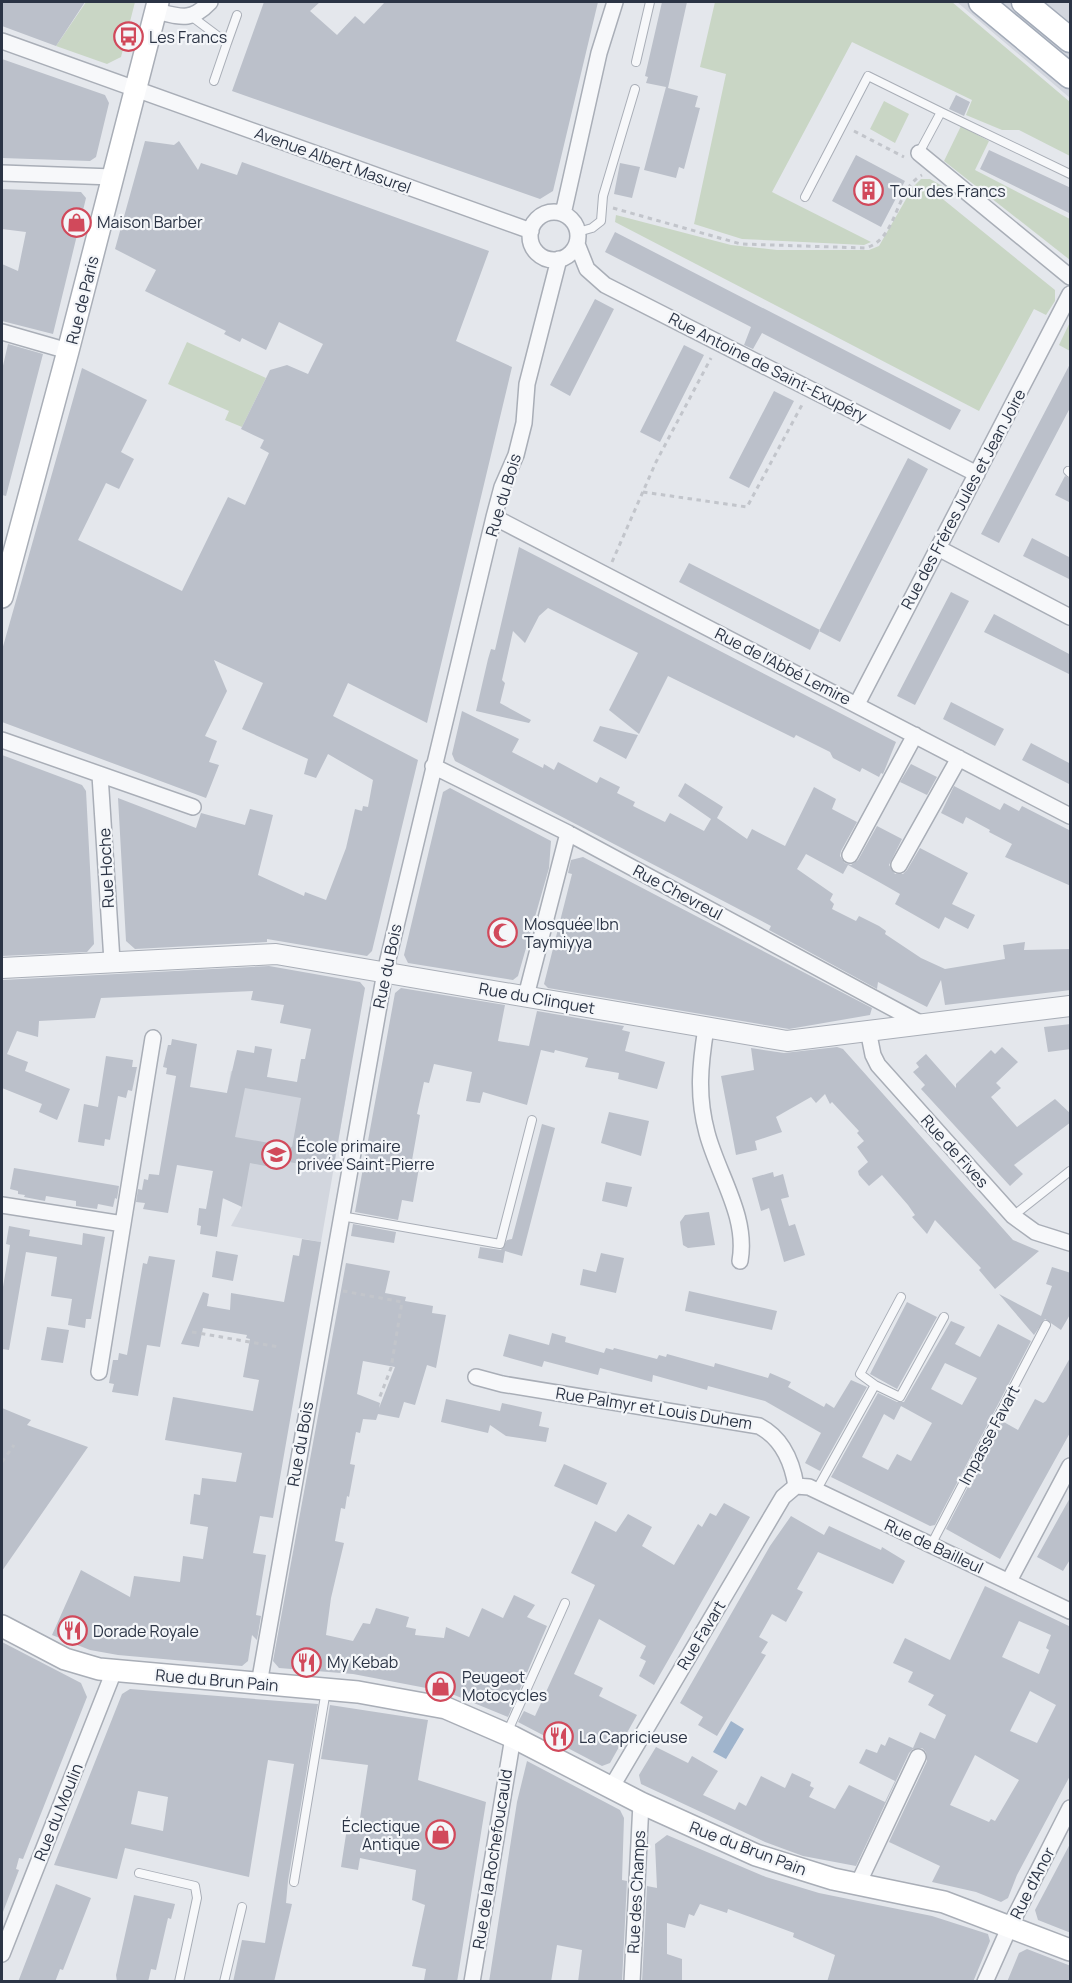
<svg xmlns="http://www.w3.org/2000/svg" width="1072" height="1983" font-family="Manrope,sans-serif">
<rect width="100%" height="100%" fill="#e4e7ec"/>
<path fill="#d2d6de" d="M957,2H1070V98Z
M231,1071L347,1091L321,1242L231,1226L242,1206L209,1193Z"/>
<path fill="#c9d6c5" d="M86,2H135L121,57L107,64L56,46Z
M715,2H952L1070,102V156L1019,130H1002L966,115L972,100L852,42L772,192L871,242L864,245L742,239L694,224L726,74L700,67Z
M884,101L909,114L895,143L870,129Z
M961,126L989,141L975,170L1070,219V260L944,161Z
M921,179H930L944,187L939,196L1055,290V301L1046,315L1034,309L979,411L615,222L616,215L731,245L777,250H869L879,246L913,187Z
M1070,322V351L1059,345Z
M187,342L266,378L242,427L225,420L229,411L168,384Z"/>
<path fill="#9fb4cc" d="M731,1721L744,1729L726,1759L713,1752Z"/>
<path fill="#bbc0ca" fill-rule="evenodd" d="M2,2H85L56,46L2,26Z
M264,2H320L310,11L337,35L355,16L364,24L385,2H598L553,191L540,199L232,91Z
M662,2H687L668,88L698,96L695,107L700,108L684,169L679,167L676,178L644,170L666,87L646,83L648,77L645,76Z
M2,59L105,95L109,103L96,157L90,161L2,158Z
M956,95L970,102L964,116L949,109Z
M145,141L174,145L179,141L198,170L201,163L237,175L242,162L489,251L456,341L512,367L427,723L348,683L333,716L418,760L372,951L367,956L267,939V942L135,949L126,941L118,798L196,828L201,813L245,825L250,809L273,815L258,875L304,896L305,892L326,900L346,848L355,809L362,811L363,806L368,807L373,780L328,754L316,778L304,774L308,759L242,729L263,683L214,660L227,691L205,736L217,741L209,762L219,765L206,798L2,722V650L82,368L147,400L121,452L134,459L119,489L106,483L78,540L182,591L228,497L245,505L269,453L260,448L264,440L241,429L270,370L287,365L308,374L323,344L279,322L266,350L242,338L240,342L224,334L226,331L145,291L156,270L115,249Z
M989,150L1071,188V214L980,169Z
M856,155L905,181L881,227L832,201Z
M620,163L640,167L632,198L614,194Z
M2,189L81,192L86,198L53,334L2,321V264L18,271L26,232L2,229Z
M615,232L961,410L950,430L762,333L753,349L744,345L751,327L605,252Z
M595,299L614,309L570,396L550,385Z
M8,344L43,354L6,496L2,495V370Z
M684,345L704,355L660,442L640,432Z
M1071,362V406L999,543L981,534Z
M774,391L794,401L749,488L729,478Z
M908,458L928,469L840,642L819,631Z
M1065,476L1071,479V503L1055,495Z
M1032,538L1071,558V580L1023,556Z
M519,547L896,742L883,774L881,773L879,777L862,768L860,772L833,758L830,752L796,735L794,738L668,676L639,734L609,710L638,653L548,608L539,616L525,643L513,631L502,680L505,683L500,703L531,720L529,723L476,711L488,659L491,649L495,650Z
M689,563L820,630L810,650L679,582Z
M951,592L969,601L915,705L897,696Z
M994,614L1071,655V675L984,632Z
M951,702L1004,729L995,746L943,719Z
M462,711L519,739L512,752L543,768L544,764L554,770L558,762L597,783L600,777L620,787L617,793L635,802L633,806L665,822L670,813L704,831L711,819L678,796L685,783L723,807L717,818L747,839L752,829L785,846L814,787L836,799L832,809L857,822L841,851L840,856L845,863L851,865L858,860L877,826L902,839L889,865L895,874H903L907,870L920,848L968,873L952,904L975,915L968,929L945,917L939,929L895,904L900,894L879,882L848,865L843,874L806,854L797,869L833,894L830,900L834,904L832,909L856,921L859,916L879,926L886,931L885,934L921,958L945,969L1005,959L1003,945L1025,942L1024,950L1071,949V990L945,1005L941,980L927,1007L878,982L877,989L769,930L771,926L455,761L452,754Z
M600,726L638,735L626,759L593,741Z
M1031,743L1071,764V785L1022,760Z
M2,755L82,785L86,791L94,944L87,952L2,956Z
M911,764L937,777L927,795L900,782Z
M954,786L1000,810L1004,803L1019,811L1022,806L1071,831V886L1005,857L1012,844L989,832L990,830L966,817L963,824L941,813Z
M450,788L551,841L549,868L518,976L513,980L408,963L404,955L443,792Z
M583,857L872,1008L870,1015L789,1029L548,988L544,984L572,874L568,873L571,860Z
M269,966L360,982L365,988L333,1170L273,1159L271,1167L250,1163L242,1207L223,1198L217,1237L200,1234L201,1226L197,1225L199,1208L206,1209L213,1171L177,1165L168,1213L143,1209L145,1203L136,1202L138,1189L142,1190L144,1179L148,1180L149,1174L159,1175L176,1076L166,1074L167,1068L163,1067L168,1045H171L172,1039L197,1044L190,1087L227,1093L237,1050L254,1053L255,1046L272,1049L267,1077L297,1082L301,1059H305L311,1029L280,1023L284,1005L251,1000L253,991L101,998L95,1018L39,1021L38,1037L17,1031L7,1054L28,1062L25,1071L70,1089L57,1120L39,1112L42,1104L2,1088V980ZM245,1088L301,1098L292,1147L235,1137Z
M401,988L505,1005L498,1041L529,1046L537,1011L624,1026L622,1030L630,1032L625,1051L665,1062L657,1089L618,1079L619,1073L585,1067L588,1058L555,1050L554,1053L541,1050L527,1105L483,1092L480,1103L466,1101L472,1072L434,1064L429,1083L424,1082L417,1114L420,1115L411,1166L419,1168L413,1202L402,1200L398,1220L355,1212L395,993Z
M1071,1024V1049L1048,1052L1044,1027Z
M837,1047L843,1049L1013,1240L1039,1251L995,1289L979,1270L981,1268L935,1220L927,1234L912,1217L915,1215L908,1205L882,1175L869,1186L859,1175L858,1171L868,1162L857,1147L864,1141L857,1133L859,1131L832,1102L830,1104L825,1094L816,1103L811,1097L776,1117L782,1132L755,1141L757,1150L736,1155L721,1076L754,1070L751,1048L784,1053Z
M1002,1047L1018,1062L996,1083L1001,1088L991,1097L1017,1127L1055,1099L1071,1114V1122L1014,1165L1023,1174L1010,1186L921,1089L925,1085L913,1072L919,1067L916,1063L926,1054L956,1088V1084L991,1050L995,1054Z
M106,1056L133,1060L132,1067H137L132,1091L128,1090L126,1098L118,1096L110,1140L105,1139L104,1146L78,1142L84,1104L98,1107Z
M609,1112L649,1121L641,1156L601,1143Z
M542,1124L555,1128L522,1256L505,1251L503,1263L478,1258L480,1247L501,1250L507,1240L512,1239Z
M14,1168L119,1186L117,1199L115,1198L113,1207L98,1204L97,1209L76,1206V1201L46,1196L45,1201L24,1197L25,1195L18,1194V1191L10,1189Z
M773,1172L774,1177L783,1174L789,1197L781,1199L789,1226L795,1224L805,1255L784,1262L769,1208L761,1211L752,1178Z
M606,1182L632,1187L627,1207L602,1201Z
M709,1212L715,1245L688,1248L683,1245L680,1222L685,1215Z
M353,1224L396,1232L394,1243L351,1236Z
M9,1226L30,1230L29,1236L82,1245L83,1233L105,1237L91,1319H86L85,1328L68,1325L72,1299L51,1296L57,1257L26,1252L9,1350L2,1349V1293L10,1245L6,1244Z
M302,1239L321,1242L273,1518L260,1516L253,1553L266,1555L256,1615L261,1616L257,1640L252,1635L248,1661L242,1666L118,1655L90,1650L52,1635L81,1570L130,1597L134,1576L180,1582L183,1556L203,1559L208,1527L190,1524L194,1494L200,1495L202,1478L236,1482L242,1453L165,1440L173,1397L253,1411L259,1380L243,1377L250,1339L246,1338L247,1335L203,1328L199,1347L181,1344L203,1292L209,1294L207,1306L230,1310L231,1293L284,1302L293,1255L299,1256Z
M216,1251L238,1255L233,1281L212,1277Z
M601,1253L624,1258L616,1293L580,1285L583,1269L596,1272Z
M149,1256L175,1260L160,1347L147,1345L138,1396L112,1392L114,1384L109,1383L113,1360H118L119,1353L127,1355L143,1263L147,1264Z
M346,1263L390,1271L385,1293L406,1297L405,1301L433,1306L432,1313L446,1315L436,1368L427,1365L415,1405L404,1402L399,1418L378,1414L376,1420L363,1419L360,1433L356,1432L350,1464L355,1465L349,1497L347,1496L345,1509L341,1508L335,1541L344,1543L331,1598L326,1635L353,1641L363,1623L370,1624L376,1608L409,1617L406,1627L416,1629L415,1635L444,1638L446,1627L469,1637L482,1608L503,1618L514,1595L535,1605L527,1617L547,1626L508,1717L447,1692L353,1674L279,1668L273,1661ZM363,1361L395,1367L379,1408L380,1403L357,1394Z
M1052,1267L1071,1273V1313L1061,1330L1045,1319L1034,1335L999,1294L1041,1316L1052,1286L1046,1284Z
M689,1291L777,1311L772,1330L685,1311Z
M907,1302L937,1317L897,1389L870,1374Z
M951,1321L965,1327L955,1344L980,1357L998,1324L1031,1341L935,1525L930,1526L831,1477L878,1393L897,1402H904ZM945,1363L977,1378L962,1405L931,1389ZM901,1406L932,1423L911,1461L897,1454L888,1470L862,1457L884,1414L894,1420Z
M47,1327L69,1330L63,1363L41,1360Z
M552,1333L566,1337L565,1342L604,1353L606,1348L613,1350L614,1348L657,1359L659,1355L666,1357L667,1354L714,1367L715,1363L768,1378L770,1373L791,1382L788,1387L824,1407L826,1403L834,1408L851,1380L867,1387L820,1471L805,1463L821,1433L765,1401L708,1386L707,1390L653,1375L652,1382L600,1368L598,1375L544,1361L542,1367L503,1356L509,1334L549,1345Z
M1071,1356V1431L1000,1559L946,1529L1002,1421L1018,1430L1035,1399L1043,1403L1046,1401Z
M446,1399L500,1411L502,1403L542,1412L539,1426L549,1428L546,1442L506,1436L490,1425L488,1433L441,1422Z
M2,1408L31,1420L27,1425L88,1447L2,1571Z
M564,1464L607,1483L597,1505L554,1486Z
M1071,1496V1558L1063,1571L1037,1557Z
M724,1503L750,1517L654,1685L639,1676L646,1661L640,1658L646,1646L599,1619L574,1674L603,1688L599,1696L637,1715L610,1763L602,1766L518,1722L524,1711L535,1716L595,1585L571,1573L595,1521L616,1532L628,1514L652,1527L642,1546L674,1565L698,1524L702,1527L710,1513L716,1516Z
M791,1516L824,1535L829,1526L881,1550L882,1547L905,1561L893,1584L818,1552L797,1589L803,1592L786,1622L772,1614L759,1637L768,1642L761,1653L766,1655L717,1736L698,1725L703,1717L680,1703L770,1546Z
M985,1586L1071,1627V1774L1017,1875L1008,1898L1001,1902L976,1892L932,1882L940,1866L889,1842L927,1761L926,1752L922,1748L913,1749L909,1753L856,1866L803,1856L765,1842L641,1784L639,1775L656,1747L688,1763L692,1756L718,1771L703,1795L735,1810L739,1802L746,1806L761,1776L785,1788L792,1773L811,1782L810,1786L814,1788L809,1797L835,1809L849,1785L885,1802L895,1781L859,1763L866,1749L877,1753L881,1744L885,1746L889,1737L913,1748L920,1732L935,1739L946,1715L928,1705L934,1695L908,1682L913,1672L893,1663L905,1638L950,1660ZM1019,1621L1051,1635L1046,1648L1049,1650L1039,1674L1002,1657ZM1030,1691L1056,1705L1037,1743L1010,1731ZM975,1755L1019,1780L995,1821L991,1819L989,1822L950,1805Z
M2,1642L81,1683L87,1697L23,1859L19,1858L16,1869L19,1870L3,1912Z
M130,1689L318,1704L288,1881L286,1903L292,1904L274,1982H233L242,1940L265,1943L294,1764L268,1760L249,1877L125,1848L117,1879L54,1865L122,1694ZM138,1791L168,1797L163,1831L131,1824Z
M330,1705L428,1720L418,1780L486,1802L457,1982L424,1980L426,1969L412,1966L425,1905L412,1900L416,1870L360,1858L358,1870L341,1867L347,1828L358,1831L368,1765L321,1759Z
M527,1761L620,1810L624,1818L622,1880L627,1881L622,1982H578L582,1950L557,1945L551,1982H489L517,1802Z
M667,1835L766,1877L819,1893L932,1916L988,1934L990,1941L973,1982H827L835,1955L793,1937L794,1933L728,1909L727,1913L700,1904L694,1916L689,1914L685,1928L667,1923V1954L682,1959V1982H642L647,1886L657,1888L655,1844Z
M1071,1842V1933L1038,1920L1035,1910Z
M56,1884L91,1898L63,1970L60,1969L55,1982H18Z
M134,1895L175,1904L171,1919L168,1918L156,1970L151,1969L148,1982H117L116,1975Z
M1027,1949L1071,1966V1982H1007L1019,1953Z"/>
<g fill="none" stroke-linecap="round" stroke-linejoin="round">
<defs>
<path id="service" d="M191,16L227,43L237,15
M636,62L650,2
M214,81L227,43
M941,112L1070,174
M805,197L868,76L941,112L919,153
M578,232L592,228L601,221L603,196L635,89
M1068,471L1070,473
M341,1216L500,1244L532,1120
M1013,1216L1070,1171
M875,1385L900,1397L944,1317
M816,1491L875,1385L860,1374L901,1297
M931,1545L1046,1325
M507,1733L565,1603
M139,1873L195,1886L197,1898L179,1982
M294,1882L326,1690
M224,1982L242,1907"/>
<path id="minor" d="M156,11C181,17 191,22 210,2
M2,41L531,231
M919,153L1070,277
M2,173L113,177
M530 236a24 24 0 1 1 48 0a24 24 0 1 1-48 0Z
M563,214L599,53L615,2
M577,244L587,269L605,285L977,474
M2,332L68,351
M494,517L1070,816
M938,548L1070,617
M857,704L1070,294
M2,740L193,807
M433,766L568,833L920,1023
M100,775L112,961
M850,855L915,735
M899,865L959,758
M526,996L568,833
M706,1028C700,1065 697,1096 707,1133C718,1175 748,1216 740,1261
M868,1030L873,1055L878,1065L1013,1216L1035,1232L1070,1243
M2,1205L123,1224
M99,1372L153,1038
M476,1377L502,1384L759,1426C782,1438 792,1461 796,1486
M796,1486L809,1487L1070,1611
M1009,1581L1070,1466
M259,1684L385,972L494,517L502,487L516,455L524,423L527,384L559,259
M611,1788L783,1497L796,1486
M858,1884L918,1757
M2,1954L114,1671
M472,1982L513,1737
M632,1982L641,1803
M985,1982L1010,1926L1070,1808"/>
<path id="tertiary" d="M2,968L276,954L787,1041L1070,1006"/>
<path id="secondary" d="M2,597L68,351L158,2
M2,1626L65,1659L99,1669L358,1692L446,1708L513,1737L641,1803L756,1855L833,1879L944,1902L1070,1950"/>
<path id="primary" d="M981,2L1070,76
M1024,2L1070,40"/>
</defs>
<use href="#service" stroke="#a9aeb7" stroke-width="10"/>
<use href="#minor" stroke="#a9aeb7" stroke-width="18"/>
<use href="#tertiary" stroke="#a9aeb7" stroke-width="22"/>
<use href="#secondary" stroke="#a9aeb7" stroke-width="24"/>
<use href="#primary" stroke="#a3abb8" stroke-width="27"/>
<path stroke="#c2c5cb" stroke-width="3" stroke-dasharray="4.5 4.5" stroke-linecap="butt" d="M854,131L904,157
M613,208L741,244L865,248C898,240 894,190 922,175
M643,492L747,507L803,403
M612,562L656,462L711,358
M343,1291L402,1302L391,1368L379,1399
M192,1332L279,1347
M2,1462L14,1445"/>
<use href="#service" stroke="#f7f8fa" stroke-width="8"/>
<use href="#minor" stroke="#f7f8fa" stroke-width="15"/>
<use href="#tertiary" stroke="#f7f8fa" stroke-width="20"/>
<use href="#secondary" stroke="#fff" stroke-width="21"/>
<use href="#primary" stroke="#fff" stroke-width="24"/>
</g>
<defs>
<symbol id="bus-ring" viewBox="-11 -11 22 22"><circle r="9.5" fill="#f4f6f9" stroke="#d1495b" stroke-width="1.5"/><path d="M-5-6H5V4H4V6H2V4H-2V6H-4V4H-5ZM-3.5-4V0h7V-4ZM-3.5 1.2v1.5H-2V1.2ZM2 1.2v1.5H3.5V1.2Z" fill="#d1495b"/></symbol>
<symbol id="building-ring" viewBox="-11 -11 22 22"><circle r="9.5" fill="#f4f6f9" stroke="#d1495b" stroke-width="1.5"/><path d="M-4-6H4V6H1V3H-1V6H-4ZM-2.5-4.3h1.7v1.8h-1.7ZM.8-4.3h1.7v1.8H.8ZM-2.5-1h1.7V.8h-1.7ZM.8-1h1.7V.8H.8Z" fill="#d1495b"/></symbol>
<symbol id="shop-ring" viewBox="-11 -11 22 22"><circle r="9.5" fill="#f4f6f9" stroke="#d1495b" stroke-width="1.5"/><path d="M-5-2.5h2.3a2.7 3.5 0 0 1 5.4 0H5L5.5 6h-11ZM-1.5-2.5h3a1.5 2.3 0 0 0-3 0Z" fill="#d1495b"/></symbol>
<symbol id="mosque-ring" viewBox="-11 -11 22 22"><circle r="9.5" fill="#f4f6f9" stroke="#d1495b" stroke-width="1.5"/><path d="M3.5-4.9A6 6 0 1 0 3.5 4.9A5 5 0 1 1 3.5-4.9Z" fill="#d1495b"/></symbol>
<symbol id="school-ring" viewBox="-11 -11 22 22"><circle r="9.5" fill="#f4f6f9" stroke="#d1495b" stroke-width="1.5"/><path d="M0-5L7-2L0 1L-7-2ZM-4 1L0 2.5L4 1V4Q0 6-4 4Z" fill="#d1495b"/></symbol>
<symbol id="restaurant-ring" viewBox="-11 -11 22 22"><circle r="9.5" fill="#f4f6f9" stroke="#d1495b" stroke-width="1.5"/><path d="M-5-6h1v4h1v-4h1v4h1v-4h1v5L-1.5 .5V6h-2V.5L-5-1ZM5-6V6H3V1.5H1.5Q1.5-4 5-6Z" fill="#d1495b"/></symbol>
</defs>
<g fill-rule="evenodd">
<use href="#bus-ring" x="112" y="20" width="33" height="33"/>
<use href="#building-ring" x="852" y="174" width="33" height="33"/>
<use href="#shop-ring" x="60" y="206" width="33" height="33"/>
<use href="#mosque-ring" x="486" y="916" width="33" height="33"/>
<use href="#school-ring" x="260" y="1138" width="33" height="33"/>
<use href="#restaurant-ring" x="56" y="1614" width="33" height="33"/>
<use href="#restaurant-ring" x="290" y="1646" width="33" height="33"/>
<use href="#shop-ring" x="424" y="1670" width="33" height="33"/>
<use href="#restaurant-ring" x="542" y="1720" width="33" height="33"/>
<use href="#shop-ring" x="424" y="1818" width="33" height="33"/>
</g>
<g text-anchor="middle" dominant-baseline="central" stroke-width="4.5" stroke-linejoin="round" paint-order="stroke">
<g font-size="16" fill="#2b3445" stroke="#f4f6f9" text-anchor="start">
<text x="149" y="37">Les Francs</text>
<text x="890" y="191">Tour des Francs</text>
<text x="97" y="222">Maison Barber</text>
<text x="524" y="924">Mosquée Ibn<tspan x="524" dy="18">Taymiyya</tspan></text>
<text x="297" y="1146">École primaire<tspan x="297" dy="18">privée Saint-Pierre</tspan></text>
<text x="93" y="1631">Dorade Royale</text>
<text x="327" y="1662">My Kebab</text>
<text x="462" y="1677">Peugeot<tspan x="462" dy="18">Motocycles</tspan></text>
<text x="579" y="1737">La Capricieuse</text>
<text x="420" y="1826" text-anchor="end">Éclectique<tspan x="420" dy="18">Antique</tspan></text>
</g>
<g font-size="16" fill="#2b3445" stroke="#f4f6f9">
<text transform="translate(333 160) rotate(20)">Avenue Albert Masurel</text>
<text transform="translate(82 300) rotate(-76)">Rue de Paris</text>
<text transform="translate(768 367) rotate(27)">Rue Antoine de Saint-Exupéry</text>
<text transform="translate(503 495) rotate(-73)">Rue du Bois</text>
<text transform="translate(963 499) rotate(-62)">Rue des Frères Jules et Jean Joire</text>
<text transform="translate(783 666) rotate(27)">Rue de l'Abbé Lemire</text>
<text transform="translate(106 868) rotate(-93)">Rue Hoche</text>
<text transform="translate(678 892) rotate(28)">Rue Chevreul</text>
<text transform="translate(387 966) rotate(-78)">Rue du Bois</text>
<text transform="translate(537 998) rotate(10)">Rue du Clinquet</text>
<text transform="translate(955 1151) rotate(48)">Rue de Fives</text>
<text transform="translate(654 1408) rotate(9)">Rue Palmyr et Louis Duhem</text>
<text transform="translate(989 1435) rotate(-62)">Impasse Favart</text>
<text transform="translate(300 1444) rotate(-80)">Rue du Bois</text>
<text transform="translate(934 1546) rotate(25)">Rue de Bailleul</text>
<text transform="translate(701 1635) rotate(-59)">Rue Favart</text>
<text transform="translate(217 1680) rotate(5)">Rue du Brun Pain</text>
<text transform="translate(58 1812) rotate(-68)">Rue du Moulin</text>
<text transform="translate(748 1848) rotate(21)">Rue du Brun Pain</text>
<text transform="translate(492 1859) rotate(-81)">Rue de la Rochefoucauld</text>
<text transform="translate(1032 1883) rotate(-63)">Rue d'Anor</text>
<text transform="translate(636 1892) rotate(-87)">Rue des Champs</text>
</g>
</g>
<rect width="1072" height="1983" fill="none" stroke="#2b3445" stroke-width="6"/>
</svg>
